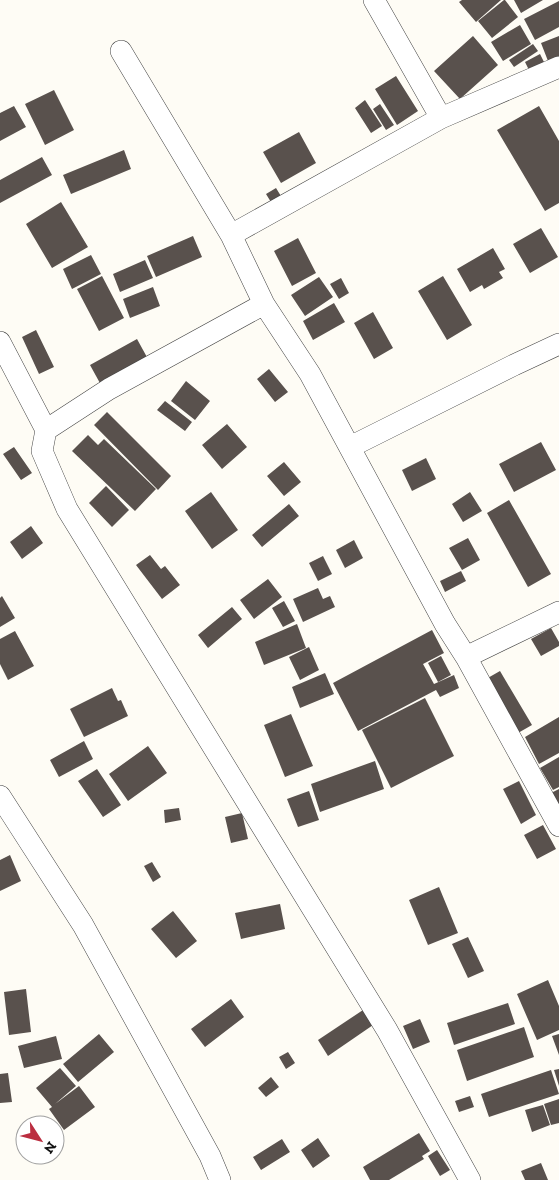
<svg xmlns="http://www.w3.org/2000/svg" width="559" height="1180" font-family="'Zilla Slab',serif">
<rect width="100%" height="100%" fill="#fefcf5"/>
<path fill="#59514d" d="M462,0H501L476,22L459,2Z
M504,0H505L518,17L492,38L478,21Z
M514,0H543L521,13Z
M559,1V27L535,40L524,19Z
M520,25L531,44L503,61L491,42Z
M473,36L498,65L460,99L434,71Z
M559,36V56L548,61L541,43Z
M533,44L538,51L514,67L509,60Z
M540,54L547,68L532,76L525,62Z
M396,76L418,111L397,125L375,89Z
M54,90L74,130L45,145L25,104Z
M365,100L382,126L371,133L355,108Z
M380,104L394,125L386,130L373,109Z
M14,106L26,127L0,141V113Z
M539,106L559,141V203L545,211L497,130Z
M299,132L316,163L281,183L263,152Z
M124,150L131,169L71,194L63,175Z
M42,157L52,175L0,203V180Z
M276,188L284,201L274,207L266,194Z
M61,202L88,247L52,268L26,224Z
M541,228L558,257L530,273L513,244Z
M193,236L202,257L156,277L147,256Z
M298,238L316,273L292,286L274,251Z
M493,248L505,269L499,272L503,278L484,289L482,285L470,292L457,269Z
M91,255L101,274L72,289L63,269Z
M145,260L153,278L120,292L113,274Z
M102,276L124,318L99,331L77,289Z
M443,276L472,325L447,340L418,291Z
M319,277L333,297L305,316L291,295Z
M341,278L349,293L339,299L330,284Z
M153,287L160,306L130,318L123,299Z
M334,303L345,322L313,340L303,321Z
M373,312L393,348L374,359L354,323Z
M36,330L54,367L39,374L22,337Z
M137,339L148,359L101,385L90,365Z
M269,369L288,392L275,402L257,379Z
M186,381L210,401L195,420L171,401Z
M165,401L192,422L185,431L157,410Z
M107,412L171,476L158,490L94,425Z
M227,424L247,447L222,469L202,445Z
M88,435L98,445L104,439L156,489L135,511L72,451Z
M541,442L556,470L514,492L499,464Z
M14,447L32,473L21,480L3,454Z
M426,458L436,479L412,491L402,470Z
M284,462L301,482L284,496L267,476Z
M106,486L129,510L112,527L89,503Z
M211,492L238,530L212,549L185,511Z
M470,492L482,511L463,522L452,504Z
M509,500L551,574L528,587L487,513Z
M289,504L299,516L262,547L252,535Z
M31,526L43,543L22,559L10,542Z
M468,538L480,560L462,570L449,548Z
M354,540L363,558L345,568L336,550Z
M150,555L161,569L165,566L180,585L162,599L136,565Z
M323,556L332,574L318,581L309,563Z
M461,571L466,581L445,592L440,581Z
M268,579L282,597L254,619L240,600Z
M318,588L323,599L330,596L335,607L303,622L293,599Z
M2,596L15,618L0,627V598Z
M284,601L295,621L283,627L272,608Z
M232,607L242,619L208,648L198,635Z
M297,624L306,648L264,665L255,642Z
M551,628L559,642V646L541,656L531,639Z
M432,630L444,653L423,664L434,684L454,675L459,688L440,697L436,690L358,731L333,683Z
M15,631L34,666L8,680L0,664V639Z
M309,647L319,670L300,680L289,657Z
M441,656L451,675L438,682L428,663Z
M500,671L532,725L518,733L486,679Z
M325,673L334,694L300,708L292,687Z
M112,688L118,701L121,700L128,716L84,737L70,709Z
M425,698L454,756L391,788L362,730Z
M291,714L313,766L285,777L264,725Z
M559,717V753L539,764L525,737Z
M84,741L93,759L59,777L50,760Z
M148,746L167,773L128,801L109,774Z
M559,757V787L553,790L540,768Z
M375,761L384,789L320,812L311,784Z
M97,769L121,805L103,817L78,781Z
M519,781L536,815L521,824L503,789Z
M559,789V807L551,793Z
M309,791L319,820L298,827L287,799Z
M179,808L181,820L165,823L164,810Z
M242,813L248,839L231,843L225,817Z
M543,825L556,849L537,859L524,835Z
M10,855L21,881L0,891V860Z
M152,862L161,877L153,882L144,866Z
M439,887L458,933L428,945L409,900Z
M280,904L285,929L241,939L235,913Z
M173,911L197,941L176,958L151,929Z
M468,937L484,971L468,978L452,944Z
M548,980L559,1006V1030L537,1040L517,994Z
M26,989L31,1032L9,1035L4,992Z
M231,999L244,1017L205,1047L191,1029Z
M508,1003L515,1024L454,1045L447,1023Z
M366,1008L376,1023L328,1056L318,1040Z
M420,1019L430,1042L413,1049L403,1026Z
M524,1027L534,1057L467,1081L457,1050Z
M99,1034L114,1052L78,1082L63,1064Z
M559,1034V1055L552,1036Z
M56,1036L62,1059L24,1068L18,1046Z
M288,1052L295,1063L286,1069L279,1057Z
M60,1068L76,1086L55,1104L79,1086L95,1107L64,1130L49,1109L52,1107L36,1088Z
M559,1069V1086L554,1070Z
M551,1070L559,1094L489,1117L481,1094Z
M8,1073L12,1102L0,1103V1074Z
M271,1077L279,1087L266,1097L258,1088Z
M470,1096L474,1107L459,1112L455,1101Z
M559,1099V1123L551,1125L544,1104Z
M543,1105L550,1125L532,1132L525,1110Z
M419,1133L430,1151L422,1156L424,1159L389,1180H370L363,1167Z
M318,1138L330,1156L313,1168L301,1150Z
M282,1139L290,1152L261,1170L253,1157Z
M437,1150L450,1170L440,1176L428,1156Z
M541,1163L548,1180H525L521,1171Z"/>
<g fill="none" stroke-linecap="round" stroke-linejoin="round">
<defs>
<path id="minor" d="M374,0L441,118
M121,51L231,235L264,304L310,374L445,624L466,657L559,826
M231,235L441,118L559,67
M0,342L46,430L42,451L67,509L387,1030L470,1180
M46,430L109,389L264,304
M350,447L514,365L559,344
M466,657L559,612
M0,796L83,925L193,1125L210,1156L220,1180"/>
</defs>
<use href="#minor" stroke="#444" stroke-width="22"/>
<use href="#minor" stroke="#fff" stroke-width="21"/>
</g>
<g transform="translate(40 1140) rotate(126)"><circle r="24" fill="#ffffff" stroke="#a0a0a0"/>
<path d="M0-4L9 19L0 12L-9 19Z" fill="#bb2e40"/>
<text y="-8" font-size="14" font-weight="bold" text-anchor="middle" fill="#111111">N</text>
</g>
</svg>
